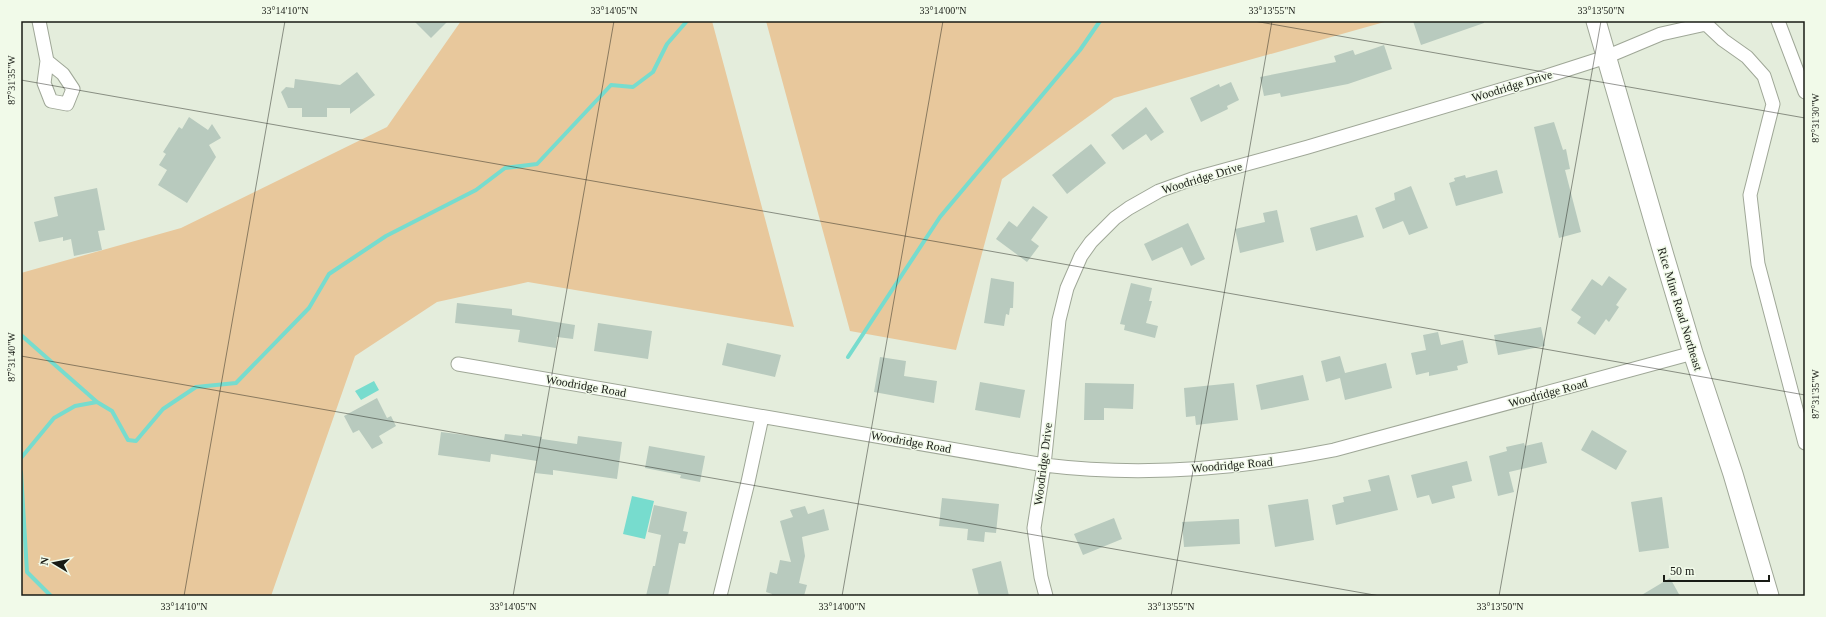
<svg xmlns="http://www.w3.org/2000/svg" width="1826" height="617" font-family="'Times New Roman',serif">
<rect width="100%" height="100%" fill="#e4eddc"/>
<path fill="#e8c89c" d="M461,21H712L794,327L528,282L437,302L355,356L271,596H21V273L181,228L387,127Z
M766,21H1388L1114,98L1002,179L956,350L850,331Z"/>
<path fill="#77dcce" d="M374,381L379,390L361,400L355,391Z
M632,496L654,501L645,539L623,534Z"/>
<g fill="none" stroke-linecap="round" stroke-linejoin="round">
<path stroke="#77dcce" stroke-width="4" d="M21,335L97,402
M848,357L940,217L1080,50L1100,21
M21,458L54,418L75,406L97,402L112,411L128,440L136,441L163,409L196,387L236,383L309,308L329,274L386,236L476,190L505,168L537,164L611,85L633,87L653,72L667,44L687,21
M21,472L27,572L51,596"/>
</g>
<path fill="#b8cabe" d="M414,21H448L431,38Z
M1413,21H1484V23L1421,45Z
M1384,45L1392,69L1348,84L1281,97L1280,93L1264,96L1260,77L1336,62L1334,56L1353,50L1355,55Z
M357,72L375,95L350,114V108H327V117H302V108H288L281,92L286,87L294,88L295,79L340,85Z
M1231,82L1239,100L1227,106L1228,109L1201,122L1190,98L1219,84L1220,87Z
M1146,107L1164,132L1151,141L1146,134L1123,150L1111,135Z
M189,117L208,130L212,124L221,138L209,145L216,157L187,203L158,185L167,170L159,165L166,154L163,152L179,127L182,129Z
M1554,122L1563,150L1566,149L1570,169L1565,170L1581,232L1559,238L1534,127Z
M1091,144L1106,163L1067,194L1052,175Z
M1497,170L1503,193L1456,206L1449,183L1455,181L1454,178L1465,175L1466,178Z
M1411,186L1428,228L1409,235L1403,221L1383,229L1375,208L1395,200L1394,193Z
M97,188L105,230L98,231L102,250L74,256L71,239L63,241V237L39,242L34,222L58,216L54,197Z
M1033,206L1048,217L1031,240L1039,246L1027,262L996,239L1009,221L1017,227Z
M1277,210L1284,242L1240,253L1235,229L1265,222L1263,213Z
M1357,215L1364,237L1316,251L1310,228Z
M1188,223L1205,259L1191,266L1182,247L1152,261L1144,244Z
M1609,276L1627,289L1616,305L1619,307L1609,322L1606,319L1595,335L1577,323L1581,317L1571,310L1592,279L1602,286Z
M991,278L1014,282L1013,308H1010L1009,315L1006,314L1004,326L984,323Z
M1131,283L1152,288L1149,301H1152L1146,323L1158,326L1155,338L1124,330L1125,325L1120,324Z
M457,303L512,309V315L575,325L573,339L557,337L556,348L518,342L520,330L455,323Z
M598,323L652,331L648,359L594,351Z
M1541,327L1545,346L1498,355L1494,335Z
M1438,332L1441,345L1463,340L1468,363L1457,366L1458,370L1429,376V372L1416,375L1411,353L1426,350L1423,335Z
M727,343L781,355L775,377L722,365Z
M1340,356L1345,373L1386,363L1392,388L1345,400L1340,378L1326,382L1321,361Z
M880,357L906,361L904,376L937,381L934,403L874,392Z
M1303,375L1309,400L1261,410L1256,385Z
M980,382L1025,390L1020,418L975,410Z
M1085,383L1134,384L1133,409L1104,408V420H1084Z
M1234,383L1238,420L1196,425L1195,416L1186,417L1184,388Z
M377,398L387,418L391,416L396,426L379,436L383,443L372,449L359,430L353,433L344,416Z
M1592,430L1627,451L1616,470L1581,450Z
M441,432L504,440L505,434L522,436V434L542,437V439L577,444L578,436L622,442L617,479L553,470V475L535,473L537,461L491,454L490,462L438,455Z
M1542,442L1547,463L1509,472L1514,492L1498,496L1489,456L1507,451L1506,447L1524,443L1525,446Z
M649,446L705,456L700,482L680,478L681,475L645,468Z
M1467,461L1472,481L1452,486L1455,498L1432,504L1429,495L1417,498L1411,475Z
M1389,475L1398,510L1336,525L1332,505L1344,502L1343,497L1371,491L1368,480Z
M1662,497L1669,548L1639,552L1631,502Z
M942,498L999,504L996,533L985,532L984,542L967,540L968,529L939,526Z
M1308,499L1314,540L1275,547L1268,505Z
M654,505L687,512L683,531L688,532L685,544L679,543L668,596H646L653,566H655L661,535L648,532Z
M805,506L808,514L824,509L829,530L802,537L805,556L799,583L807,585L804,596H772V594L766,592L770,572L777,574L780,560L791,562L780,521L793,517L790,510Z
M1114,518L1122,539L1083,555L1074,534Z
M1239,519L1240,544L1184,547L1182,522Z
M1001,561L1009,596H979L972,569Z
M1670,578L1680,596H1640Z"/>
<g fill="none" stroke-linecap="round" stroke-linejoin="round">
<defs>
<path id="minor" d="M39,21L47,61
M1778,21L1805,92
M1706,24L1723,40L1747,57L1764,76L1773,104L1750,195L1758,264L1805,443
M47,61L63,74L73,89L67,104L51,101L44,83Z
M458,364L1044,465C1141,477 1239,469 1334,450L1693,353
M720,596L748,482L762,417
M1046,596L1041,577L1034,528L1044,465L1059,320L1067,288L1081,256L1091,242L1115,218L1129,208L1159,191L1192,179L1308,147L1547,76L1606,57L1661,34L1706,24L1708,21"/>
<path id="secondary" d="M1596,21L1665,259L1693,353L1733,474L1769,596"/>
</defs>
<use href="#minor" stroke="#9fa797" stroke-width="15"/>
<use href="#secondary" stroke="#9fa797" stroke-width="21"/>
<use href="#minor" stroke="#fff" stroke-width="13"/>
<use href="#secondary" stroke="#fff" stroke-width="19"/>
</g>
<path fill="none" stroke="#181b15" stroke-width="1" stroke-opacity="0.45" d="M1254,21L1805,118M21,80L1805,395M21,356L1380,596M184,596L285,21M513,596L614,21M842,596L943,21M1171,596L1272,21M1499,596L1601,21"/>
<g text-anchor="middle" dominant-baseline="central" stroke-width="3" stroke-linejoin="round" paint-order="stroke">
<g font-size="12" fill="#181b15" stroke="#f1fae9">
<text transform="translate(1512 86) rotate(-17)">Woodridge Drive</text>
<text transform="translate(1202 178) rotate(-17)">Woodridge Drive</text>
<text transform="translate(1680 309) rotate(73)">Rice Mine Road Northeast</text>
<text transform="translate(586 386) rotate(10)">Woodridge Road</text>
<text transform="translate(1548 393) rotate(-15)">Woodridge Road</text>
<text transform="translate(911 442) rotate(10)">Woodridge Road</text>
<text transform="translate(1043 464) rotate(-83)">Woodridge Drive</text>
<text transform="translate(1232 465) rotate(-5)">Woodridge Road</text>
</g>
</g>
<rect width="1826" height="617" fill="none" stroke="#f1fae9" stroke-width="44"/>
<g transform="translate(54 563) rotate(280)" stroke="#f1fae9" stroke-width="3" paint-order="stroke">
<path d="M0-3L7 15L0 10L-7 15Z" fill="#181b15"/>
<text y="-6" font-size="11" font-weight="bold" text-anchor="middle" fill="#181b15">N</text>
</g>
<path d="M1664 575v6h105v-6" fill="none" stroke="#181b15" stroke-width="2"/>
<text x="1670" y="575" font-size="12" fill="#181b15" stroke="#f1fae9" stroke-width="3" paint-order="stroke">50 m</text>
<rect x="22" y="22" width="1782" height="573" fill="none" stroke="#181b15" stroke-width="1.5"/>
<g font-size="10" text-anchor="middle" fill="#181b15">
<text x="285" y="14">33°14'10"N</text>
<text x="614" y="14">33°14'05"N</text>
<text x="943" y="14">33°14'00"N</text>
<text x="1272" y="14">33°13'55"N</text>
<text x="1601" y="14">33°13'50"N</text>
<text transform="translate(11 80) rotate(-90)" y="4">87°31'35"W</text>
<text transform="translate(1815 118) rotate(-90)" y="4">87°31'30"W</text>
<text transform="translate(11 357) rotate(-90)" y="4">87°31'40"W</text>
<text transform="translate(1815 394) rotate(-90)" y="4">87°31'35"W</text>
<text x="184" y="610">33°14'10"N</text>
<text x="513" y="610">33°14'05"N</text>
<text x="842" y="610">33°14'00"N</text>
<text x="1171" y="610">33°13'55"N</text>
<text x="1500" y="610">33°13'50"N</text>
</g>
</svg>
